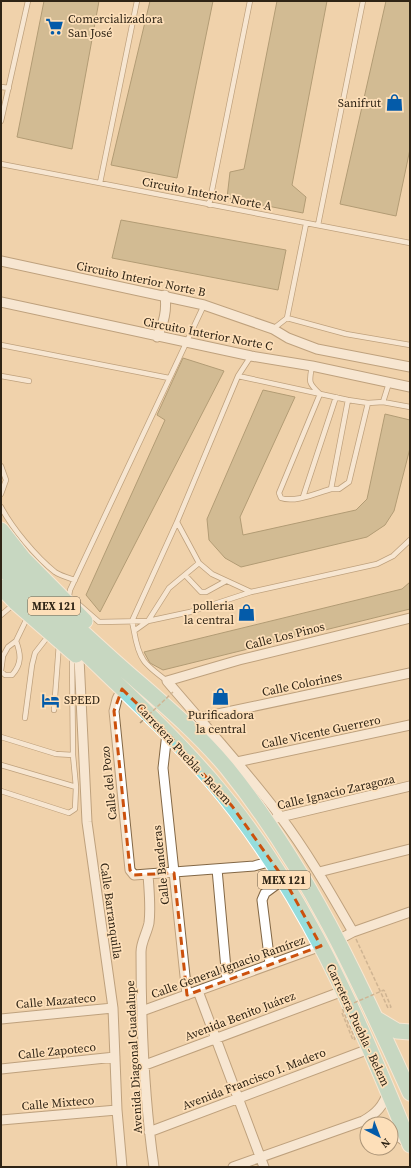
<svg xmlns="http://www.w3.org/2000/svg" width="411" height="1168" font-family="'Source Serif 4',serif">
<rect width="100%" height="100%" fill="#f0d2ac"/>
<path fill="#aea177" stroke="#665a31" d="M44,1H99L72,149L17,137Z
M150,1H213L177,178L111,165Z
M277,1H327L292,185L306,197L303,213L227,198L230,172L244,169Z
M386,1H410V149L396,216L340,204Z
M121,220L286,250L278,290L112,258Z
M183,358L224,371L100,612L86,595L165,420L157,415Z
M263,390L295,397L240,517L243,535L356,510L367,499L385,414L410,420V448L394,511L385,525L367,537L241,567L225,558L209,540L207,519Z
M410,582V609L163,670L150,663L144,652L402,589Z"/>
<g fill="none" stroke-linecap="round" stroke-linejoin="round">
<defs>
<path id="service" d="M1,87L9,88
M1,121L28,1
M1,164L410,243
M100,183L137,1
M209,205L250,1
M318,225L363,1
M287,318L346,334L410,345
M273,329L287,318L306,224
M1,345L169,378
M251,356L238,376L177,522L199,563L212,574L251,592
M312,366C309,382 308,383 320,394L279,493L281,498C295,503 317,493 331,489L348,400
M1,376L29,381
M238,376L348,400L368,403L383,402L410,407
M383,402L389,383
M1,466L6,480L1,494
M331,489H339L349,482L368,403
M303,497L336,397
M1,507C12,528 36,557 55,572C61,576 69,578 75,580
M185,575L201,592H206L226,581
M69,596L70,590L204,305
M76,602L99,622L148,621L190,612L251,592L377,564L393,556L410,540
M1,615L14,604
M134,631L132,621L177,522
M16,641C21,654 22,664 12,675H5L1,671L3,656L8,647L16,641L28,616
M167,681C144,664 139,660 134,631L148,621L169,588L199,563
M54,710L59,644
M25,718L32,665L35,653L49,635
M1,737L56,754L73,755
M1,765L76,787
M1,791L69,813L75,809L76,787L73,755L72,656"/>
<path id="minor" d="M1,261L204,305L273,329L288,338L317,349L410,367
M1,302L251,356L312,366L410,387
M157,337C164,322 167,311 165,295
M79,658L87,822L113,1008L117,1110L122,1167
M122,689L117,699L114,711L130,870L134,875L254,866L272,861
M199,718L410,673
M167,733L163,768L187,995
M237,762L410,725
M276,818L410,786
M217,869L227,980
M319,872L410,849
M148,874C149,891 151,907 149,923C147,933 141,942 141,952C141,1023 144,1097 154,1167
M353,932L410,912
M338,940L353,932C330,892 308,853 280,816C245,769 205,726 167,681L239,660L410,618
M270,964L262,900L265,893L284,879
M198,991L264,1167
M142,1011L321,946
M1,1019L113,1008
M145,1065L343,991
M1,1069L115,1057
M1,1120L117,1110
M391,1131L406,1142
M149,1132L369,1049
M233,1167L363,1121C377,1113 383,1106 388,1092"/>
<path id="primary" d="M1,530L23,558L85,621
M1,549C35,589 73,624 112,659C151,694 193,727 227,768C307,867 358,978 410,1093
M1,566C66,641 145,704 210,779C302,886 358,1016 410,1145
M1,587L15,602L76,655
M377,1019L397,1031L410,1032"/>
</defs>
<use href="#service" stroke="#826745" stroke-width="6"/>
<use href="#minor" stroke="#826745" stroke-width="11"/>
<use href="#primary" stroke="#fff" stroke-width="17"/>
<path stroke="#a79173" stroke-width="1.5" stroke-dasharray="4 2" stroke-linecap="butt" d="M356,939L388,1008L391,1007L384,990"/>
<use href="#service" stroke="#fff" stroke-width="4.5"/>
<use href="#minor" stroke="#fff" stroke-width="9"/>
<use href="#primary" stroke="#95dddc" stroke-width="15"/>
<path stroke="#a79173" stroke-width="1.5" stroke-dasharray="4 2" stroke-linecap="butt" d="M140,723L173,692
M342,1013L353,1040L355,1039L342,1008L384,990"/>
</g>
<path d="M0 0H411V1168H0ZM122,689L167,733L232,806L284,879L321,946L187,995L174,873L134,875L130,870L114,711Z" fill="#f0d2ac" fill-opacity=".55" fill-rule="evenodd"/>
<path fill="none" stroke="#cc510d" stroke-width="3" stroke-dasharray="8 5" stroke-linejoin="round" d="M122,689L167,733L232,806L284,879L321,946L187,995L174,873L134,875L130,870L114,711Z"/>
<defs>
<symbol id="supermarket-bare" viewBox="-9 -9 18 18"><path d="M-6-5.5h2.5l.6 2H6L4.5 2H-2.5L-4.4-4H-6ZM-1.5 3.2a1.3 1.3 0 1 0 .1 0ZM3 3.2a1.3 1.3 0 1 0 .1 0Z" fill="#045ba9" stroke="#fddfb9" stroke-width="2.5" paint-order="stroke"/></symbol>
<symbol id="shop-bare" viewBox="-9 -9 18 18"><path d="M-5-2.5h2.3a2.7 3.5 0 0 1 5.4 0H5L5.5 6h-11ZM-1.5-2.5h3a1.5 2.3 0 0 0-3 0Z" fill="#045ba9" stroke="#fddfb9" stroke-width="2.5" paint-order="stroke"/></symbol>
<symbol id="hotel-bare" viewBox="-9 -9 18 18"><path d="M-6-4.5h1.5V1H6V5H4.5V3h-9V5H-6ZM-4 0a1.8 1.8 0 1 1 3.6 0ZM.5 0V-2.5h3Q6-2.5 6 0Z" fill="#045ba9" stroke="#fddfb9" stroke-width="2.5" paint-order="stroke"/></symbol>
</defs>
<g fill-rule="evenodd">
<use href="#supermarket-bare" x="42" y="14" width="25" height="25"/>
<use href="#shop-bare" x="382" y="90" width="25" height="25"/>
<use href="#shop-bare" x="234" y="600" width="25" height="25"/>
<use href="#shop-bare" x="208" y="684" width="25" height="25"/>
<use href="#hotel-bare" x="38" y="688" width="25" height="25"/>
</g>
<g text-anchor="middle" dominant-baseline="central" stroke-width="3.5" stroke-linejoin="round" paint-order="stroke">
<g fill="#fddfb9" stroke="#6d5c46" stroke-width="1">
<rect x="28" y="597" width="52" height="18" rx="3"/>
<rect x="258" y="871" width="52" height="18" rx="3"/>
</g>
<g font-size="11" font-weight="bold" fill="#2f2415">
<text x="54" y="606">MEX 121</text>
<text x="284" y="880">MEX 121</text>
</g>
<g font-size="12" fill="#2f2415" stroke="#fddfb9" text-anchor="start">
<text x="68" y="19">Comercializadora<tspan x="68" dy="14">San José</tspan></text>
<text x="381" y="103" text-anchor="end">Sanifrut</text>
<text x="234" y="606" text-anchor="end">polleria<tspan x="234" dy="14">la central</tspan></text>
<text x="64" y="700">SPEED</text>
<text x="221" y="715" text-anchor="middle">Purificadora<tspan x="221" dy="14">la central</tspan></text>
</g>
<g font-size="12" fill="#2f2415" stroke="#fddfb9">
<text transform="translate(207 194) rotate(11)">Circuito Interior Norte A</text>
<text transform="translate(141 279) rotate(12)">Circuito Interior Norte B</text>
<text transform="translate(208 334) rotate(11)">Circuito Interior Norte C</text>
<text transform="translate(285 636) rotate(-14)">Calle Los Pinos</text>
<text transform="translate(302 684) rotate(-12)">Calle Colorines</text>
<text transform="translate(321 732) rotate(-12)">Calle Vicente Guerrero</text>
<text transform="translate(184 754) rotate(47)">Carretera Puebla - Belem</text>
<text transform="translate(109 783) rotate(-96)">Calle del Pozo</text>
<text transform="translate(336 792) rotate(-13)">Calle Ignacio Zaragoza</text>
<text transform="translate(161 865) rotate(-96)">Calle Banderas</text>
<text transform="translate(111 911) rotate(82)">Calle Barranquilla</text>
<text transform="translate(228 967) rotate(-20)">Calle General Ignacio Ramírez</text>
<text transform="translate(56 1001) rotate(-5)">Calle Mazateco</text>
<text transform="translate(240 1016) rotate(-21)">Avenida Benito Juárez</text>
<text transform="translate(358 1025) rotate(65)">Carretera Puebla - Belem</text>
<text transform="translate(57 1051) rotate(-6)">Calle Zapoteco</text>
<text transform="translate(134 1057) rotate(-93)">Avenida Diagonal Guadalupe</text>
<text transform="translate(254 1079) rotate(-21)">Avenida Francisco I. Madero</text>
<text transform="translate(58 1103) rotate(-5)">Calle Mixteco</text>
</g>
</g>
<rect width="411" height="1168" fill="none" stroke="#2f2415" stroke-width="4"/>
<g transform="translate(379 1136) rotate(138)"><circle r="19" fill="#fddfb9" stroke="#ab9477"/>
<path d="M0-3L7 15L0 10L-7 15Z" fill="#045ba9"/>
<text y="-6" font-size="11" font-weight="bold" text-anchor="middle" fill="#2f2415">N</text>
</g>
</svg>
